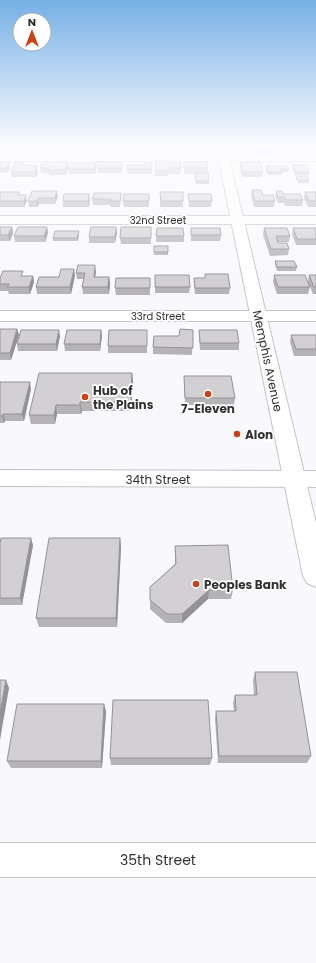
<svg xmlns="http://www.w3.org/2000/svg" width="316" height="963" font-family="Poppins,sans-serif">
<rect width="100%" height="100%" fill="#f9f9fd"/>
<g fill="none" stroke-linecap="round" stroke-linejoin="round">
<defs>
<path id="minor" d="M0,155H316V161H0Z
M0,216H316V224H0Z
M0,311H316V321H0Z
M0,843H316V877H0Z"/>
<path id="tertiary" d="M216,146H226L316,523V587L307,583L303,576Z"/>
<path id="secondary" d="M0,470L316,471V487L0,486Z"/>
</defs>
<use href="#minor" stroke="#c4c4c8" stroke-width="2"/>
<use href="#tertiary" stroke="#c4c4c8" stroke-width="2"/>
<use href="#secondary" stroke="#c4c4c8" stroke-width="2"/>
<use href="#minor" fill="#fff" fill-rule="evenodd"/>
<use href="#tertiary" fill="#fff" fill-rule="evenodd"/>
<use href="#secondary" fill="#fff" fill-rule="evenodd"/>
</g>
<path fill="#b5b3b6" d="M0,146H23L21,149H0Z
M25,146H48L47,149H32L31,147H25Z
M50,146H73V147H58V149H50Z
M77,146H100L99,149H78Z
M107,146H126V149H107Z
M129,146H153V149H129Z
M156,146H179V149H156Z
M184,146H198V149H184Z
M238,146H254V150H239Z
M256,146H276L275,150H270L269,153H258Z
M282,146H304V150H283Z
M307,146H316V148H308Z
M156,161L170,163L181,168L180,174H168V176H155Z
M0,162L10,168L7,173H0Z
M23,162L24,165L38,172L36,177H12L11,172Z
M67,162L68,168L65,175H49V173H41L40,168Z
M122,162V173H98L97,168Z
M152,162V174H127V169Z
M184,162L208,168L207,173L209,184H196L195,174H184Z
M240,162L263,172L262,177H242L240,168Z
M95,163L96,168L95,174H69L68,169Z
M292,165L309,172V175H295L292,168Z
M266,166L289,169L288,172H282V175H268L265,169Z
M296,176L309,180L308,183H298L296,179Z
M252,190L275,201L274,207H254L251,195Z
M32,191L58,196L55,204H39L37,207H29L28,201Z
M276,191L303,200L302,206H285L284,203H278L275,196Z
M0,192H19L20,195L27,201L24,207H0Z
M160,192L183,201V207H160Z
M305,192H316V207H308L304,198Z
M121,193V199L120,207H111L110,205H93L92,199Z
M149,194V207H124L123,201Z
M188,194L212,201L211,207H189Z
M90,200L89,207H63V201Z
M0,227H12L13,233L10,241H0Z
M47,227L48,233L45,242H15L14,236Z
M116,227L117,233L115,243H89V237Z
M151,227V244H121L120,238Z
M157,228L184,236V242H156Z
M191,228L221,235L220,241H191Z
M264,228L290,236L289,242H278V243L289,249L288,255L270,256L263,235Z
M293,228H316V245H296L292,234Z
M79,234L78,241H53V238Z
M154,246H168V255H154Z
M275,261L297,267L296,271H277L275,264Z
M96,272L95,277H109L110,284L109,294H83L82,287L84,279H77L76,273Z
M205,274L230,288L229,294H195L194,285V278H205Z
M75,275L71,294H37L36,287L59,277Z
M155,275L190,287L189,293H155Z
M274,275L310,287L308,294H277L273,282Z
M309,275H316V294H313L308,282Z
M23,276H33L34,282L30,294H9L8,291H0V278Z
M150,278V295H116L115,288Z
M0,329H17L19,335L11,360H0Z
M101,330L102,336L100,351H65L64,344Z
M147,330V353H108V346Z
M193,330L192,355L153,354V347L179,336Z
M199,330L239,343V350H200L199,336Z
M291,335H316V356H294L290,342Z
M60,336L57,351H18L17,344Z
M132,373L133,382L131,411H82L81,414H57L55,424H31L29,415Z
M184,376L235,398L234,405H185Z
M0,382L31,389L24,421H5L4,423H0Z
M120,538L121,547L117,627H39L36,618Z
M0,543L33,545L22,605H0Z
M175,546L233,590L231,599H208L182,623H166L150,609V587L175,564Z
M255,672L311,756L307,763H218L215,719L216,711H234L233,703L235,695H254L253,680Z
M104,704L106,712L102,768H11L7,761Z
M110,758H212L210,765H111Z"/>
<path fill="#949294" d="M9,162L10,168L7,173L6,168Z
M67,162L68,168L65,175V170Z
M95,163L96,168L95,174L94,169Z
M37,166L38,172L36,177L35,172Z
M57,191L58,196L55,204V198Z
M89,194L90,200L89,207L88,201Z
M26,195L27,201L24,207V201Z
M38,198L39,204L37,207V201Z
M12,227L13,233L10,241L8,235Z
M47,227L48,233L45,242L44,236Z
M116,227L117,233L115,243V237Z
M79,231V234L78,241L77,238Z
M95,265L96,272L94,284V277Z
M74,269L75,275L71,294L70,287Z
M33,276L34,282L30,294L29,287Z
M109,277L110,284L109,294L108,287Z
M17,329L19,335L11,360L10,353Z
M59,330L60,336L57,351L56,344Z
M101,330L102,336L100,351V344Z
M132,373L133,382L131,411V402Z
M30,382L31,389L24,421L22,414Z
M80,402L82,411L81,414L80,405Z
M56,405L57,414L55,424L54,415Z
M3,414L5,421L4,423L2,416Z
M31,538L33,545L22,605L20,598Z
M120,538L121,547L117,627L116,618Z
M209,590L208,599L182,623V614Z
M6,680L9,688L0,740V713Z
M104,704L106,712L102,768L101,761Z"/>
<path fill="#d3d0d4" stroke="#949294" d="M258,146H270V147H258Z
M283,146H304V147H283Z
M156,161H170V163H180L181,168H168V171H155Z
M0,162H9L6,168H0Z
M15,162H23L22,165L37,166L35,172H11Z
M43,162H67L65,170H48L49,168H40Z
M98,162H122V168H97Z
M144,162H152V169H127V165H144Z
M184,162H207L208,168H184Z
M240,162H260L263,172H243Z
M70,163H95L94,169H68Z
M292,165H306L309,172H296Z
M266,166H287L289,169H281L282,172H268Z
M195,173H208L209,181H196Z
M296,176H307L309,180H298Z
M252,190H261L263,195H273L275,201H255Z
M32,191H57L55,198H38L37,201H28Z
M276,191H282L283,194H300L303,200H286L284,197H278Z
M0,192H19L18,195H26L24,201H0Z
M160,192H183V201H161Z
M305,192H316V201H309Z
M94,193H121L120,201H110L111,199H92Z
M64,194H89L88,201H63Z
M124,194H149V201H123Z
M188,194H211L212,201H189Z
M0,227H12L8,235H0Z
M18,227H47L44,236H14Z
M91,227H116L115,237H89Z
M121,227H151V238H120Z
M157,228H183L184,236H156Z
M191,228H220L221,235H191Z
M264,228H287L290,236H276L278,243H287L289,249H271Z
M293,228H316V239H297Z
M55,231H79L77,238H53Z
M154,246H168V252H154Z
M275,261H294L297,267H277Z
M78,265H95L94,277H109L108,287H82L85,273H76Z
M61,269H74L70,287H36L39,277H59Z
M3,271H23L21,276H33L29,287H7L9,284H0V278Z
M205,274H228L230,288H195L194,278H205Z
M155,275H189L190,287H155Z
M274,275H305L310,287H278Z
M309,275H316V287H314Z
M116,278H150V288H115Z
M0,329H17L10,353H0Z
M180,329L193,330V348L153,347L154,336H179Z
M21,330H59L56,344H17Z
M67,330H101L100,344H64Z
M109,330H147V346H108Z
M199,330H237L239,343H200Z
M291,335H316V349H296Z
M39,373H132L131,402H80V405H56L54,415H29Z
M184,376H231L235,398H185Z
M0,382H30L22,414H3L2,416H0Z
M1,538H31L20,598H0V543Z
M49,538H120L116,618H36Z
M228,545L233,590H209L182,614H167L150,600V587L176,564L175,546Z
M255,672H297L311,756H219L216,711H236L235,695H257Z
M0,680H6L0,713Z
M113,700H208L212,758H110Z
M17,704H104L101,761H7Z"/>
<linearGradient id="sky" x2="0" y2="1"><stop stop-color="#76b0e6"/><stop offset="0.52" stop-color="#fcfcfe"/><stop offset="1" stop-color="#fcfcfe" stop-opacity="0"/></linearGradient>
<rect width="316" height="281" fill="url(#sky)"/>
<g fill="#cb4315" stroke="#fff" stroke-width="1.5">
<circle cx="208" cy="394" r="4"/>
<circle cx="85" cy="397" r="4"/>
<circle cx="237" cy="434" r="4"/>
<circle cx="196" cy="584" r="4"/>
</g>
<g text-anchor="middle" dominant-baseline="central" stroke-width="3.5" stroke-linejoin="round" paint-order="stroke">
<g font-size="10" fill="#323233" stroke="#fff">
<text x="158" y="220">32nd Street</text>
<text x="158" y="316">33rd Street</text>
</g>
<g font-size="12" fill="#323233" stroke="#fff">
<text transform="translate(268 361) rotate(78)">Memphis Avenue</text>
<text x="158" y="479">34th Street</text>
</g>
<g font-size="12" font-weight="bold" fill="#323233" stroke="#fff" text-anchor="start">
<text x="93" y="390">Hub of<tspan x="93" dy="14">the Plains</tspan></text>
<text x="208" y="408" text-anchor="middle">7-Eleven</text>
<text x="245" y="434">Alon</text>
<text x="204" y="584">Peoples Bank</text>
</g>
<g font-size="14" fill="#323233" stroke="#fff">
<text x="158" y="860">35th Street</text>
</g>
</g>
<g transform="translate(32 32)"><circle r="19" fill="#ffffff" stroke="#adadad"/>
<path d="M0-3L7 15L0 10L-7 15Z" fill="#cb4315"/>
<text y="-6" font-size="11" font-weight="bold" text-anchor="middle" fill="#323233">N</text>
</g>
</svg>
